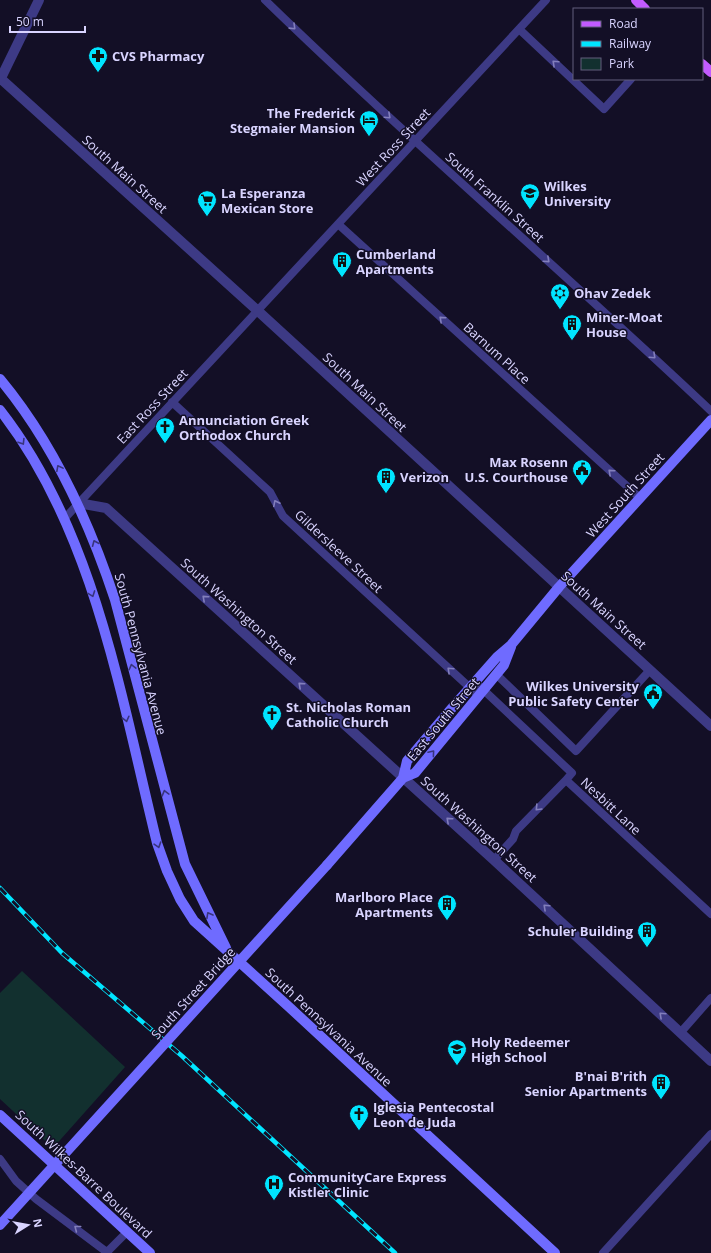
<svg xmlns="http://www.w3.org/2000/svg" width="711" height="1253" font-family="'Open Sans',sans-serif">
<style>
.green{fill:#12302f}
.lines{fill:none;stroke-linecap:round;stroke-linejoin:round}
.minor{stroke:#3d3a85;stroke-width:8}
.tertiary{stroke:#3d3a85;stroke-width:10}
.secondary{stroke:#6f6bff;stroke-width:10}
.primary{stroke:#c25bff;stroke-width:10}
.rail-casing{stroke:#00e5ff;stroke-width:4.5}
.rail{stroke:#130f26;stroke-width:3;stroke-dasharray:9;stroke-linecap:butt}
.secondary-bridge{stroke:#6f6bff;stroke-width:10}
.oneway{stroke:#837fbc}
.oneway2{stroke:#38347d}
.labels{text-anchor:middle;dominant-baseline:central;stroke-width:3;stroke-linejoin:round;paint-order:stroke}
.poi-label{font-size:13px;font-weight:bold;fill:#d9d4ff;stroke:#130f26;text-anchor:start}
.street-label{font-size:13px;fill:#d9d4ff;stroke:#130f26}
</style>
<rect width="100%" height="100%" fill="#130f26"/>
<path class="green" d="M22 971 125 1067 53 1148 0 1099V993Z"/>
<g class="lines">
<path class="minor" d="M265 0C410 141 564 272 711 411
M519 29 604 109 631 79
M338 224 640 498
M172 402 270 492 283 516 479 696
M65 518 546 0
M497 675 576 751 650 670
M475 682 572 773 566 780 711 914
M494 860 513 839 516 831 566 780
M681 1032 711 998
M0 1159 16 1181 36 1199 108 1253
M107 1252 127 1232
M603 1253 711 1134"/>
<path class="tertiary" d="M0 78 258 311 711 726
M0 80 39 0
M78 503 106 508 494 860 711 1061"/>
<path class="secondary" d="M0 379C54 444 89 521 115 600L185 864 226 948
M0 410C94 530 121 697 157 843L167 871 180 899 194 921 288 1006 555 1253
M403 778 415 773 504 665 511 647
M327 865 403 778 407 761 452 708 497 657 511 645 559 587 711 420
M0 1115 150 1253"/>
<path class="primary" d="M636 0 645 9
M702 64 711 72"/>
<defs>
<path id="rail" d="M0 888 62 953 182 1056 395 1253"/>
</defs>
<use href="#rail" class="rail-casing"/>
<use href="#rail" class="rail"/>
<path class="secondary-bridge" d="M0 1225 327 865"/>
</g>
<defs><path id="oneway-chevron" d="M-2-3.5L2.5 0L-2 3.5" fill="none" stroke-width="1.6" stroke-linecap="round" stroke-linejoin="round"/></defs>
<g class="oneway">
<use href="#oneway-chevron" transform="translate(293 27) rotate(44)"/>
<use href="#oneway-chevron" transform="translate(555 63) rotate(-137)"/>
<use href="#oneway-chevron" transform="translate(388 116) rotate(43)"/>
<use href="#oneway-chevron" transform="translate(547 260) rotate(42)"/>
<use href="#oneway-chevron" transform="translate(442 319) rotate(-138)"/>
<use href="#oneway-chevron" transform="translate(653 356) rotate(43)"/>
<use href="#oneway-chevron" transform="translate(611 472) rotate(-138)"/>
<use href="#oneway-chevron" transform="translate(276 503) rotate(-117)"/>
<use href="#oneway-chevron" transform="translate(205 598) rotate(-138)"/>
<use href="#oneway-chevron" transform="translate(450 670) rotate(-137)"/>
<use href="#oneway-chevron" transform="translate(301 685) rotate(-138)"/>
<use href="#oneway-chevron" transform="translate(538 808) rotate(134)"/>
<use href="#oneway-chevron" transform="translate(449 820) rotate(-138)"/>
<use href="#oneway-chevron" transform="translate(546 907) rotate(-137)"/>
<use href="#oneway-chevron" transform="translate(662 1015) rotate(-137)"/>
<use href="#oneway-chevron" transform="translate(77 1228) rotate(-142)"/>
</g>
<g class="oneway2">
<use href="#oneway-chevron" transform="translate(22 442) rotate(58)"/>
<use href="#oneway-chevron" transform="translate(59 468) rotate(-118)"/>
<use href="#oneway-chevron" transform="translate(95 543) rotate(-113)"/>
<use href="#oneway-chevron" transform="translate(92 594) rotate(70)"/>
<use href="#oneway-chevron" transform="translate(132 667) rotate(-104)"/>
<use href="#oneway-chevron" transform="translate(126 719) rotate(76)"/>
<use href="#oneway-chevron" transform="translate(432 753) rotate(-50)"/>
<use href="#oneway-chevron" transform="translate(165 793) rotate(-105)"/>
<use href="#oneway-chevron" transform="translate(158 845) rotate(72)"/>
<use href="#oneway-chevron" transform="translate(209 915) rotate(-119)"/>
</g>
<defs>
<symbol id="pharmacy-pin" viewBox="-11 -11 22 30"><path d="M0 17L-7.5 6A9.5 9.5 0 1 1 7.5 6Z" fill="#00e5ff" stroke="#130f26"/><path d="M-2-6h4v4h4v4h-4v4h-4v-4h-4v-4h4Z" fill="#111"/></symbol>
<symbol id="hotel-pin" viewBox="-11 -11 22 30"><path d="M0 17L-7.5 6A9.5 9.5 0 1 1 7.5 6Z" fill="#00e5ff" stroke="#130f26"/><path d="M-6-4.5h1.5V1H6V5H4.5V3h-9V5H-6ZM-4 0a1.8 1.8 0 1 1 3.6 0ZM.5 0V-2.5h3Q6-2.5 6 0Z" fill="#111"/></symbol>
<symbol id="university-pin" viewBox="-11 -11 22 30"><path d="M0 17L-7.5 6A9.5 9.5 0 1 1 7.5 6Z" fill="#00e5ff" stroke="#130f26"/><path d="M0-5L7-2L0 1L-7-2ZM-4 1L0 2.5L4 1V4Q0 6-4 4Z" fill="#111"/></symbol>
<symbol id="supermarket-pin" viewBox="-11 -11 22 30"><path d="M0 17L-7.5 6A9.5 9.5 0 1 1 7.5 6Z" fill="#00e5ff" stroke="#130f26"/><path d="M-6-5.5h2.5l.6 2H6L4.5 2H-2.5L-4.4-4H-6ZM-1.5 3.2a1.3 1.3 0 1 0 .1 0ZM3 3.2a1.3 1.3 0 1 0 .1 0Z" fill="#111"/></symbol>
<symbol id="building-pin" viewBox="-11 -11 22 30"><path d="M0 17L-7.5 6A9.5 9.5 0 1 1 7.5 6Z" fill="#00e5ff" stroke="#130f26"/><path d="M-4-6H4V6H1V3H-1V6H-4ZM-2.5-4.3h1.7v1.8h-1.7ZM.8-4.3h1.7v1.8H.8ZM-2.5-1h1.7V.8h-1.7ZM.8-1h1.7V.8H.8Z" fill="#111"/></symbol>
<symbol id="synagogue-pin" viewBox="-11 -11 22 30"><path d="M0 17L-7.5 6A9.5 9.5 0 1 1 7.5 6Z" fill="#00e5ff" stroke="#130f26"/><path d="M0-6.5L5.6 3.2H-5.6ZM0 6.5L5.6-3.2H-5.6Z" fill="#111"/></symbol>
<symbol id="church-pin" viewBox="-11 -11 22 30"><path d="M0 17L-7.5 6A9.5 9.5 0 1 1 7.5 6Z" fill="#00e5ff" stroke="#130f26"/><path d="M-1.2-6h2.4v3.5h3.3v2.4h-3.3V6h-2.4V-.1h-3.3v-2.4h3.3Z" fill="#111"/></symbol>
<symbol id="civic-pin" viewBox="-11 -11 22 30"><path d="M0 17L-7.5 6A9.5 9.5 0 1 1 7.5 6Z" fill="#00e5ff" stroke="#130f26"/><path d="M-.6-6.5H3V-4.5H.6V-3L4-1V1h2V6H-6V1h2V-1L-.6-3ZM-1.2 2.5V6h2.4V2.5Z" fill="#111"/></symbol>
<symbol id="school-pin" viewBox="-11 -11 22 30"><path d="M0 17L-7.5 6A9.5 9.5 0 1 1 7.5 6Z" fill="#00e5ff" stroke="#130f26"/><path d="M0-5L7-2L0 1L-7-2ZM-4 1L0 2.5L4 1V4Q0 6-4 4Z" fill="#111"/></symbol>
<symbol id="hospital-pin" viewBox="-11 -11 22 30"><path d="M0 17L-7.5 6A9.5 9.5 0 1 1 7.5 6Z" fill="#00e5ff" stroke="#130f26"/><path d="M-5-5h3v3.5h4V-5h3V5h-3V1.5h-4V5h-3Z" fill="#111"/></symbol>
</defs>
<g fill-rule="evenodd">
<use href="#pharmacy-pin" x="87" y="45" width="22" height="30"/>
<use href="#hotel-pin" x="358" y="109" width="22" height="30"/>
<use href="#university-pin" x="519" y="182" width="22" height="30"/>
<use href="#supermarket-pin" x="196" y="189" width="22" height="30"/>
<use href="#building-pin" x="331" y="250" width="22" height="30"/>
<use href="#synagogue-pin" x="549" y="282" width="22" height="30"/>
<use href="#building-pin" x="561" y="313" width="22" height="30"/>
<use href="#church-pin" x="154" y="416" width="22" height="30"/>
<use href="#civic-pin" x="571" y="458" width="22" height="30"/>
<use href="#building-pin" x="375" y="466" width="22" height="30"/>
<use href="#civic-pin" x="642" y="682" width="22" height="30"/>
<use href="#church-pin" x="261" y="703" width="22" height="30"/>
<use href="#building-pin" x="436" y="893" width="22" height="30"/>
<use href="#building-pin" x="636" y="920" width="22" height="30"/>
<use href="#school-pin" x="446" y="1038" width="22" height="30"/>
<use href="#building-pin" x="650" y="1072" width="22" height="30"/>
<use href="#church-pin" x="348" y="1103" width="22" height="30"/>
<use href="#hospital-pin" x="263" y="1173" width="22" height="30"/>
</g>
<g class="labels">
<g class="poi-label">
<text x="112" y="56">CVS Pharmacy</text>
<text x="355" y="113" text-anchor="end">The Frederick<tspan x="355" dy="15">Stegmaier Mansion</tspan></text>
<text x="544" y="186">Wilkes<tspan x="544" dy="15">University</tspan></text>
<text x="221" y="193">La Esperanza<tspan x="221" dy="15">Mexican Store</tspan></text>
<text x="356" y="254">Cumberland<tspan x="356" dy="15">Apartments</tspan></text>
<text x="574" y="293">Ohav Zedek</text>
<text x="586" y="317">Miner-Moat<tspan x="586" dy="15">House</tspan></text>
<text x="179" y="420">Annunciation Greek<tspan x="179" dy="15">Orthodox Church</tspan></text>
<text x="568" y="462" text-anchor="end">Max Rosenn<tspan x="568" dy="15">U.S. Courthouse</tspan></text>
<text x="400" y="477">Verizon</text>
<text x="639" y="686" text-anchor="end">Wilkes University<tspan x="639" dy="15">Public Safety Center</tspan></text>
<text x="286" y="707">St. Nicholas Roman<tspan x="286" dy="15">Catholic Church</tspan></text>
<text x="433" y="897" text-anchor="end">Marlboro Place<tspan x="433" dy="15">Apartments</tspan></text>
<text x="633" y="931" text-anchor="end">Schuler Building</text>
<text x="471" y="1042">Holy Redeemer<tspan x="471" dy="15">High School</tspan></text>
<text x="647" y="1076" text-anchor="end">B'nai B'rith<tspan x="647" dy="15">Senior Apartments</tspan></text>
<text x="373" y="1107">Iglesia Pentecostal<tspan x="373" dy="15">Leon de Juda</tspan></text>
<text x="288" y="1177">CommunityCare Express<tspan x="288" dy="15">Kistler Clinic</tspan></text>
</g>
<g class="street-label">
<text transform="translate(393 147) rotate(-47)">West Ross Street</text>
<text transform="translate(125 174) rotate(42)">South Main Street</text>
<text transform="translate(495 197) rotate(42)">South Franklin Street</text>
<text transform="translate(497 353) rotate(42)">Barnum Place</text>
<text transform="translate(365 392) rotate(43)">South Main Street</text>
<text transform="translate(152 406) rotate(-47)">East Ross Street</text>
<text transform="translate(625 495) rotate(-48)">West South Street</text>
<text transform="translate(339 551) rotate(43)">Gildersleeve Street</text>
<text transform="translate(604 610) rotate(42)">South Main Street</text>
<text transform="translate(239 611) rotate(42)">South Washington Street</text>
<text transform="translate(141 654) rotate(75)">South Pennsylvania Avenue</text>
<text transform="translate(443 719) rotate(-50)">East South Street</text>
<text transform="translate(611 806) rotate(43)">Nesbitt Lane</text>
<text transform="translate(479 829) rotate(42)">South Washington Street</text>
<text transform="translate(193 993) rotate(-48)">South Street Bridge</text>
<text transform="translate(329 1027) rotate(43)">South Pennsylvania Avenue</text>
<text transform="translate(84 1174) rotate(43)">South Wilkes-Barre Boulevard</text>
</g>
</g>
<rect x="573" y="8" width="130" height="72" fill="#130f26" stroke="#625e7d"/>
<rect x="581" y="21" width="20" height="6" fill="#c25bff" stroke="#625e7d"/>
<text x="609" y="28" font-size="12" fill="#d9d4ff">Road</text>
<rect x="581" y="41" width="20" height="6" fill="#00e5ff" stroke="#625e7d"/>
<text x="609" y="48" font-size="12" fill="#d9d4ff">Railway</text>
<rect x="581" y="58" width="20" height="12" fill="#12302f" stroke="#625e7d"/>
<text x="609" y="68" font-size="12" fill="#d9d4ff">Park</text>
<g transform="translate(28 1225) rotate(79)" stroke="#130f26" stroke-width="3" paint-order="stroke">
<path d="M0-3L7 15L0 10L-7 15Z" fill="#d9d4ff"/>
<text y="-6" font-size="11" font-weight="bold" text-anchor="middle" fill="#d9d4ff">N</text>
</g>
<path d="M10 26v6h75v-6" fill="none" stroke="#d9d4ff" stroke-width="2"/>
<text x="16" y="26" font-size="12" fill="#d9d4ff" stroke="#130f26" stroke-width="3" paint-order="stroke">50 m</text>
</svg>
